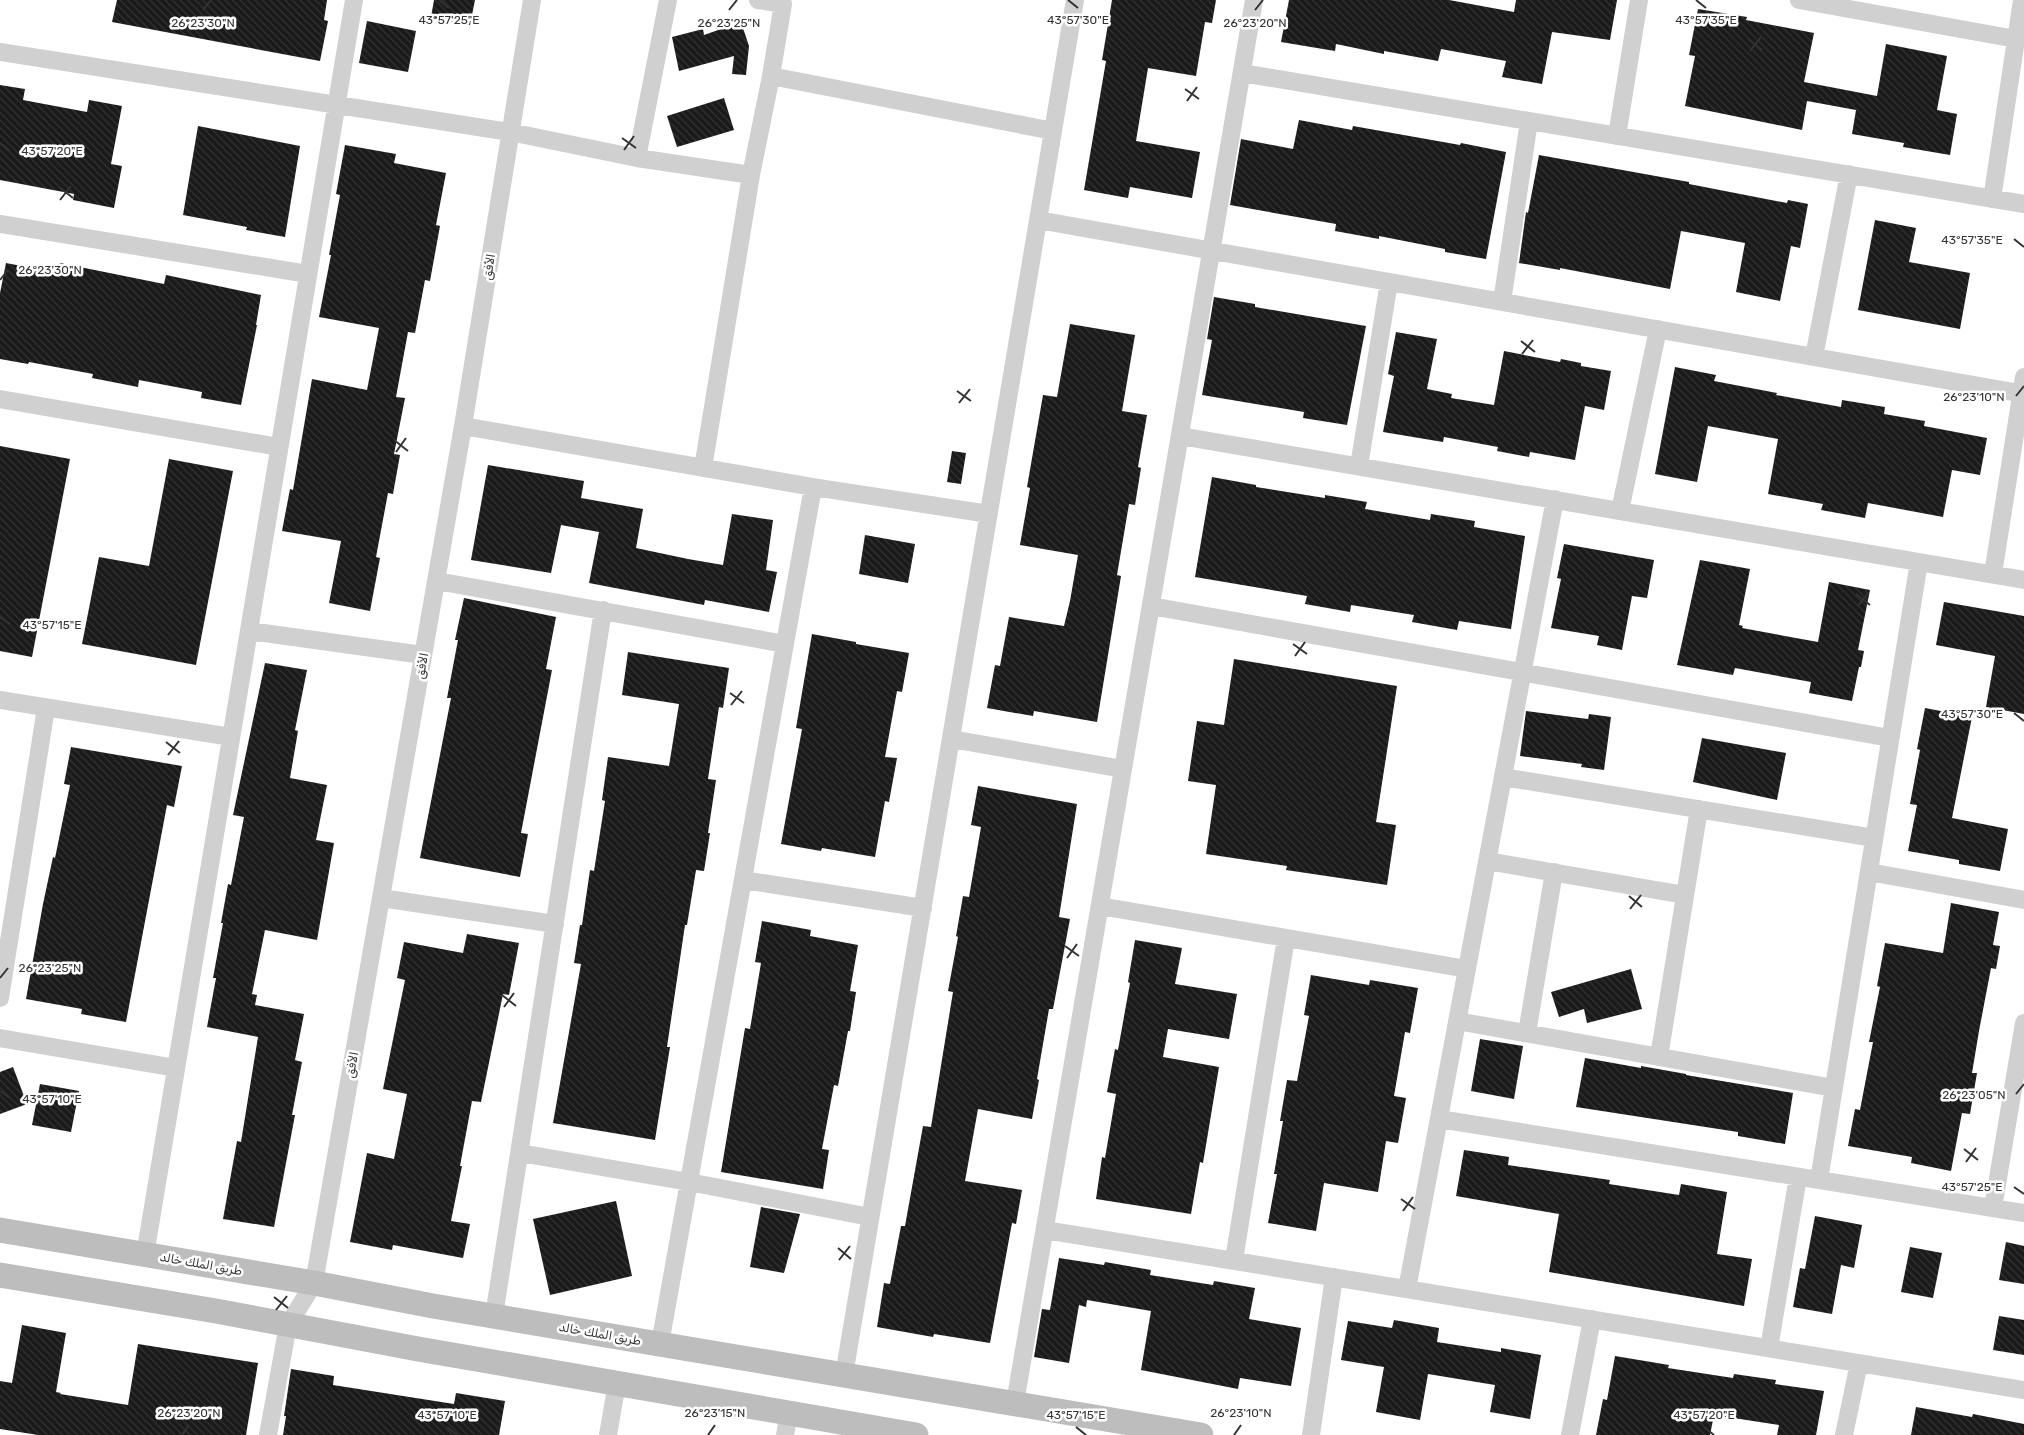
<svg xmlns="http://www.w3.org/2000/svg" width="2024" height="1435" font-family="Rubik,Cairo,sans-serif">
<style>
.building{fill:url(#building-back-hatch)}
.lines{fill:none;stroke-linecap:round;stroke-linejoin:round}
.street{stroke:#d0d0d0;stroke-width:18}
.secondary{stroke:#bdbdbd;stroke-width:25}
.ticks{fill:none;stroke:#333;stroke-width:2}
.labels{text-anchor:middle;dominant-baseline:central;stroke-width:5;stroke-linejoin:round;paint-order:stroke}
.street-label{font-size:12px;fill:#333;stroke:#fff}
.ticks-label{font-size:12px;text-anchor:middle;fill:#333;stroke:#fff;stroke-width:5;stroke-linejoin:round;paint-order:stroke}
</style>
<defs>
<pattern id="building-back-hatch" width="6" height="6" patternUnits="userSpaceOnUse" patternTransform="scale(1.25)"><rect width="6" height="6" fill="#1a1a1a"/><path d="M-1 5l2 2M0 0l6 6M5-1l2 2" fill="none" stroke="#333"/></pattern>
</defs>
<rect width="100%" height="100%" fill="#fff"/>
<path class="building" d="M117 0H327L324 20 328 21 320 61 112 22Z
M434 0H475L470 25 431 17Z
M1112 0H1216L1212 23 1205 22 1196 76 1148 68 1136 141 1200 152 1192 198 1130 187 1128 198 1084 190 1106 61 1102 60Z
M1289 0H1449L1514 12 1516 0H1617L1610 40 1552 32 1542 84 1502 77 1506 61 1441 49 1438 61 1384 51V54L1336 44 1335 51 1281 42Z
M1698 9 1747 17 1746 20 1814 33 1804 82 1877 96 1886 44 1947 56 1937 110 1957 114 1950 155 1903 147 1904 143 1852 134 1856 110 1807 101 1802 130 1685 106 1695 56 1689 55Z
M367 21 416 31 408 72 359 63Z
M741 22 749 46 746 75 732 74 734 56 679 71 672 37 703 29 704 35Z
M0 85 25 89 23 100 87 112 89 100 122 106 111 164 122 166 114 208 73 200 74 194 0 180Z
M724 98 734 130 677 147 667 116Z
M1299 120 1352 130 1353 126 1460 145 1461 143 1506 152 1486 259 1445 252V249L1379 236V239L1335 231 1336 224 1230 205 1241 139 1293 149Z
M198 126 300 146 285 237 246 230 247 227 183 215Z
M345 145 396 154 394 163 446 173 436 225 440 226 430 281 425 280 415 333 408 332 396 397 405 398 394 454 400 455 393 494 388 493 376 557 380 558 370 611 329 603 341 541 282 531 290 489 293 490 312 379 367 390 379 328 319 317 331 255H329L340 195 336 194Z
M1539 155 1689 182V184L1787 203 1788 200 1808 204 1800 248 1791 246 1780 301 1736 292 1745 243 1681 231 1670 289 1560 268V270L1519 263 1526 212 1528 213Z
M1875 220 1916 228 1909 262 1970 273 1960 329 1858 310Z
M6 263 58 273 60 263 164 284 166 275 261 295 256 325H257L241 405 201 398 202 392 139 380 138 387 92 378 93 374 29 362 28 364 0 359V293Z
M1214 297 1255 304V307L1366 326 1347 425 1303 418 1304 412 1202 395 1212 340 1207 339Z
M1070 324 1135 335 1122 411 1147 415 1138 467 1141 468 1135 505 1129 504 1117 575 1121 576 1097 722 1034 711 1033 716 987 708 995 665 1000 666 1009 617 1064 626 1070 601 1078 555 1020 545 1030 488 1027 487 1043 395 1057 397Z
M1396 332 1437 339 1427 389 1452 394 1451 398 1494 405 1504 351 1560 362 1561 359 1581 363V366L1611 371 1604 410 1585 406 1575 460 1530 452 1529 457 1497 451 1498 447 1444 437 1443 442 1383 432 1394 376 1388 374Z
M1675 367 1716 375 1714 381 1777 393 1776 395 1841 407 1842 400 1885 407 1884 414 1925 421 1924 426 1987 438 1980 475 1952 470 1943 517 1868 503 1865 518 1821 510 1823 504 1768 494 1778 439 1708 426 1697 482 1655 474Z
M0 446 70 459 32 657 0 651Z
M952 451 966 453 961 484 947 482Z
M169 459 233 471 196 665 82 644 99 557 149 566Z
M488 465 584 481 581 498 643 509 636 548 688 559 723 565 732 514 773 520 766 570 777 572 769 612 705 600 704 605 589 583 599 532 561 525 551 573 471 560Z
M1212 477 1256 485V487L1325 498V495L1367 502 1365 509 1430 520 1431 514 1475 521 1474 527 1525 536 1511 629 1459 621 1457 630 1412 622 1414 615 1351 605 1350 612 1305 604 1307 596 1195 577Z
M865 535 915 544 908 583 859 574Z
M1564 544 1654 560 1647 598 1632 596 1622 650 1597 645 1599 636 1551 628 1561 579 1557 578Z
M1700 560 1750 569 1739 625 1743 626 1742 628 1818 642 1829 582 1870 590 1858 650 1864 651 1861 667H1859L1852 701 1809 693 1811 682 1735 668 1733 675 1677 665Z
M464 598 556 617 546 669 552 670 521 833 528 834 520 877 420 858 451 698H447L458 640H455Z
M1944 602 2024 616V714L1986 707 1995 656 1936 645Z
M812 634 856 642V644L909 653 902 692 897 691 885 757 897 758 889 802 885 801 875 857 822 848 821 851 781 844 802 729 796 728Z
M628 652 729 668 723 708 719 707 708 779 716 780 708 833H710L704 871 696 870 687 925H685L667 1047H670L655 1140 553 1123 581 964 574 963 580 925H582L590 870 594 871 605 801 602 800 608 757 669 766 679 704 622 695Z
M1234 659 1397 686 1376 822 1396 825 1387 885 1286 870 1287 866 1206 854 1216 785 1188 781 1197 721 1224 725Z
M265 663 307 670 295 730 298 731 290 778 327 785 316 840 334 843 317 940 265 930 252 994 257 995 255 1005 304 1014 295 1060 302 1062 292 1115H295L274 1227 223 1219 237 1141 241 1142 258 1037 207 1027 216 978H213L223 923H221L228 884 231 885 244 817 233 815Z
M1925 708 1972 717 1952 818 2008 829 2000 871 1959 864V860L1908 851 1917 805 1910 804 1920 750 1917 749Z
M1526 711 1588 719 1589 714 1611 717 1604 770 1581 767 1582 764 1520 756Z
M1702 738 1786 753 1777 800 1693 782Z
M71 747 182 766 174 807 167 805 126 1022 81 1014 82 1009 26 999 43 904 53 857 55 858 70 785 64 784Z
M978 786 1077 804 1059 917 1070 919 1053 1009H1049L1037 1079 1039 1080 1032 1119 978 1109 965 1181 1022 1190 1016 1224 1012 1223 990 1343 934 1334 933 1337 877 1327 884 1283 890 1284 901 1226H905L923 1126 931 1127 953 992 948 991 958 937 956 936 963 896 969 897 981 827 971 825Z
M1951 903 1999 912 1993 945 2000 946 1996 969 1991 968 1979 1031 1972 1073H1977L1970 1114 1962 1113 1951 1171 1911 1163 1912 1157 1848 1146 1855 1109 1860 1110 1873 1042H1869L1880 987 1877 986 1885 943 1943 953Z
M762 921 811 930 810 936 858 945 850 991 856 992 850 1031H848L838 1086 834 1085 822 1149 829 1150 823 1189 721 1172 745 1028 750 1029 761 963 755 962Z
M467 934 519 943 509 995 503 994 481 1102 472 1101 460 1166H462L451 1221 470 1224 463 1258 393 1245 392 1250 350 1242 367 1153 394 1159 407 1094 383 1089 405 980 397 978 404 942 463 953Z
M1135 940 1182 948 1175 984 1237 994 1229 1039 1168 1029 1163 1057 1219 1067 1203 1163 1200 1162 1191 1214 1096 1199 1102 1157 1105 1158 1116 1094 1107 1092 1115 1049 1118 1050 1130 983 1128 982Z
M1631 969 1642 1009 1587 1023 1584 1009 1559 1017 1551 992Z
M1311 975 1369 985 1370 980 1418 988 1410 1033 1405 1032 1394 1096 1406 1098 1398 1143 1386 1141 1378 1192 1324 1183 1316 1231 1268 1223 1277 1174H1274L1283 1121H1280L1287 1080 1297 1081 1309 1016 1304 1015Z
M1480 1039 1523 1046 1514 1099 1471 1091Z
M1585 1058 1641 1068V1066L1686 1074V1075L1793 1093 1785 1144 1738 1136V1132L1576 1107Z
M13 1067 27 1104 0 1114V1072Z
M40 1084 79 1091 71 1132 32 1125Z
M1464 1150 1509 1157 1508 1165 1610 1180 1609 1184 1679 1195 1681 1184 1727 1192 1717 1254 1752 1259 1744 1306 1549 1272 1559 1214 1456 1196Z
M616 1201 632 1276 550 1295 533 1219Z
M761 1207 800 1214 784 1273 750 1267Z
M1815 1216 1862 1225 1854 1268 1841 1265 1832 1314 1793 1307 1800 1268 1805 1269Z
M2006 1242 2024 1246V1284L1999 1280Z
M1910 1247 1942 1253 1933 1298 1901 1292Z
M1059 1258 1104 1265 1105 1262 1151 1270 1150 1275 1213 1285 1214 1281 1255 1288 1249 1319 1301 1328 1291 1386 1240 1378 1238 1389 1141 1370 1151 1311 1087 1300 1086 1307 1079 1305 1069 1363 1034 1357 1042 1309 1050 1310Z
M1999 1316 2024 1320V1355L1993 1350Z
M1394 1320 1439 1328 1437 1342 1501 1352V1348L1541 1355 1530 1419 1490 1412 1495 1385 1428 1374 1420 1420 1376 1412 1384 1367 1341 1360 1348 1321 1392 1328Z
M22 1325 66 1333 56 1392 61 1393 60 1394 128 1405 138 1344 258 1363 246 1435H38L0 1429V1381L12 1383Z
M1615 1356 1669 1365 1668 1368 1733 1378 1734 1374 1776 1380 1775 1384 1824 1391 1816 1435H1777L1779 1425 1714 1415 1710 1435H1596L1603 1399 1607 1400Z
M291 1369 334 1376 333 1385 454 1404 456 1393 505 1401 499 1435H283L286 1416H284Z
M1916 1407 1972 1417 1973 1414 2024 1424V1435H1911Z"/>
<g class="lines">
<path class="street" d="M758 0 783 4 771 76
M1799 0 2016 39
M0 52 510 132 637 158 751 175
M1242 73 2024 204
M1617 136 1639 0
M637 158 668 0
M1992 199 2022 0
M1038 220 2024 394
M0 224 308 274
M1502 302 1529 121
M1814 357 1849 174
M0 399 279 447
M463 426 813 487 989 514
M1180 436 2024 580
M1359 466 1389 282
M703 468 751 175 771 76 1053 131
M1620 511 1658 329
M1993 574 2024 377
M437 581 785 644
M1151 606 1890 738
M249 631 423 655
M0 700 231 737
M951 739 1123 769
M1503 777 1874 838
M1487 861 1685 895
M1869 872 2024 900
M743 880 923 908
M381 898 555 924
M1100 906 1467 969
M0 998 46 708
M1457 1021 1834 1088
M1527 1033 1554 872
M0 1038 176 1068
M1659 1057 1699 809
M1439 1119 2024 1213
M520 1153 689 1182 870 1217
M1819 1180 1919 562
M1993 1208 2024 1023
M1045 1230 2024 1390
M145 1255 354 0
M1234 1260 1286 938
M1407 1289 1555 499
M494 1316 603 610
M660 1344 813 487
M1769 1348 1798 1177
M844 1375 1075 0
M1015 1403 1254 0
M268 1435 288 1325 314 1283 463 426 532 0
M608 1435 617 1383
M785 1435 789 1413
M1311 1435 1334 1277
M1570 1435 1592 1319
M1844 1435 1859 1363"/>
<path class="secondary" d="M0 1230 314 1283 433 1306 1201 1435
M0 1275 216 1311 418 1349 916 1435"/>
</g>
<path class="ticks" d="M439 0 449 8M1068 0 1078 8M1696 0 1706 8M203 10 211 0M729 10 737 0M1255 10 1263 0M1748 39 1762 50M1750 51 1761 37M1185 89 1199 99M1187 101 1197 87M622 138 636 148M0 143 10 151M624 150 634 136M59 187 73 198M60 200 71 186M2014 239 2024 247M0 280 8 270M1521 341 1535 352M1522 354 1533 340M957 391 971 401M2016 396 2024 386M959 403 970 389M394 440 408 451M396 452 406 438M1856 594 1870 605M1858 606 1868 593M0 617 10 624M1293 644 1307 654M1295 656 1305 642M730 693 744 703M731 705 742 691M2014 713 2024 721M166 742 180 753M168 755 179 741M1629 896 1642 907M1630 909 1641 895M1065 946 1079 956M1067 958 1077 944M0 978 8 968M502 995 516 1006M504 1007 514 993M0 1091 10 1098M2016 1094 2024 1084M1964 1149 1978 1160M1966 1162 1976 1148M2014 1187 2024 1194M1401 1199 1415 1209M1403 1211 1413 1197M838 1248 851 1259M839 1260 850 1246M274 1297 288 1308M276 1310 287 1296M447 1427 457 1435M1076 1427 1086 1435M1704 1427 1714 1435M182 1435 189 1425M708 1435 715 1425M1234 1435 1241 1425"/>
<g class="labels">
<g class="street-label">
<text transform="translate(489 267) rotate(-81)">الأفق</text>
<text transform="translate(422 666) rotate(-80)">الأفق</text>
<text transform="translate(352 1065) rotate(-80)">الأفق</text>
<text transform="translate(201 1264) rotate(10)">طريق الملك خالد</text>
<text transform="translate(600 1334) rotate(10)">طريق الملك خالد</text>
</g>
</g>
<g class="ticks-label">
<text x="449" y="24">43°57'25"E</text>
<text x="1078" y="24">43°57'30"E</text>
<text x="1706" y="24">43°57'35"E</text>
<text x="203" y="27">26°23'30"N</text>
<text x="729" y="27">26°23'25"N</text>
<text x="1255" y="27">26°23'20"N</text>
<text x="52" y="155">43°57'20"E</text>
<text x="1972" y="244">43°57'35"E</text>
<text x="50" y="274">26°23'30"N</text>
<text x="1974" y="401">26°23'10"N</text>
<text x="52" y="629">43°57'15"E</text>
<text x="1972" y="718">43°57'30"E</text>
<text x="50" y="972">26°23'25"N</text>
<text x="1974" y="1099">26°23'05"N</text>
<text x="52" y="1103">43°57'10"E</text>
<text x="1972" y="1191">43°57'25"E</text>
<text x="189" y="1417">26°23'20"N</text>
<text x="715" y="1417">26°23'15"N</text>
<text x="1241" y="1417">26°23'10"N</text>
<text x="447" y="1419">43°57'10"E</text>
<text x="1076" y="1419">43°57'15"E</text>
<text x="1704" y="1419">43°57'20"E</text>
</g>
</svg>
